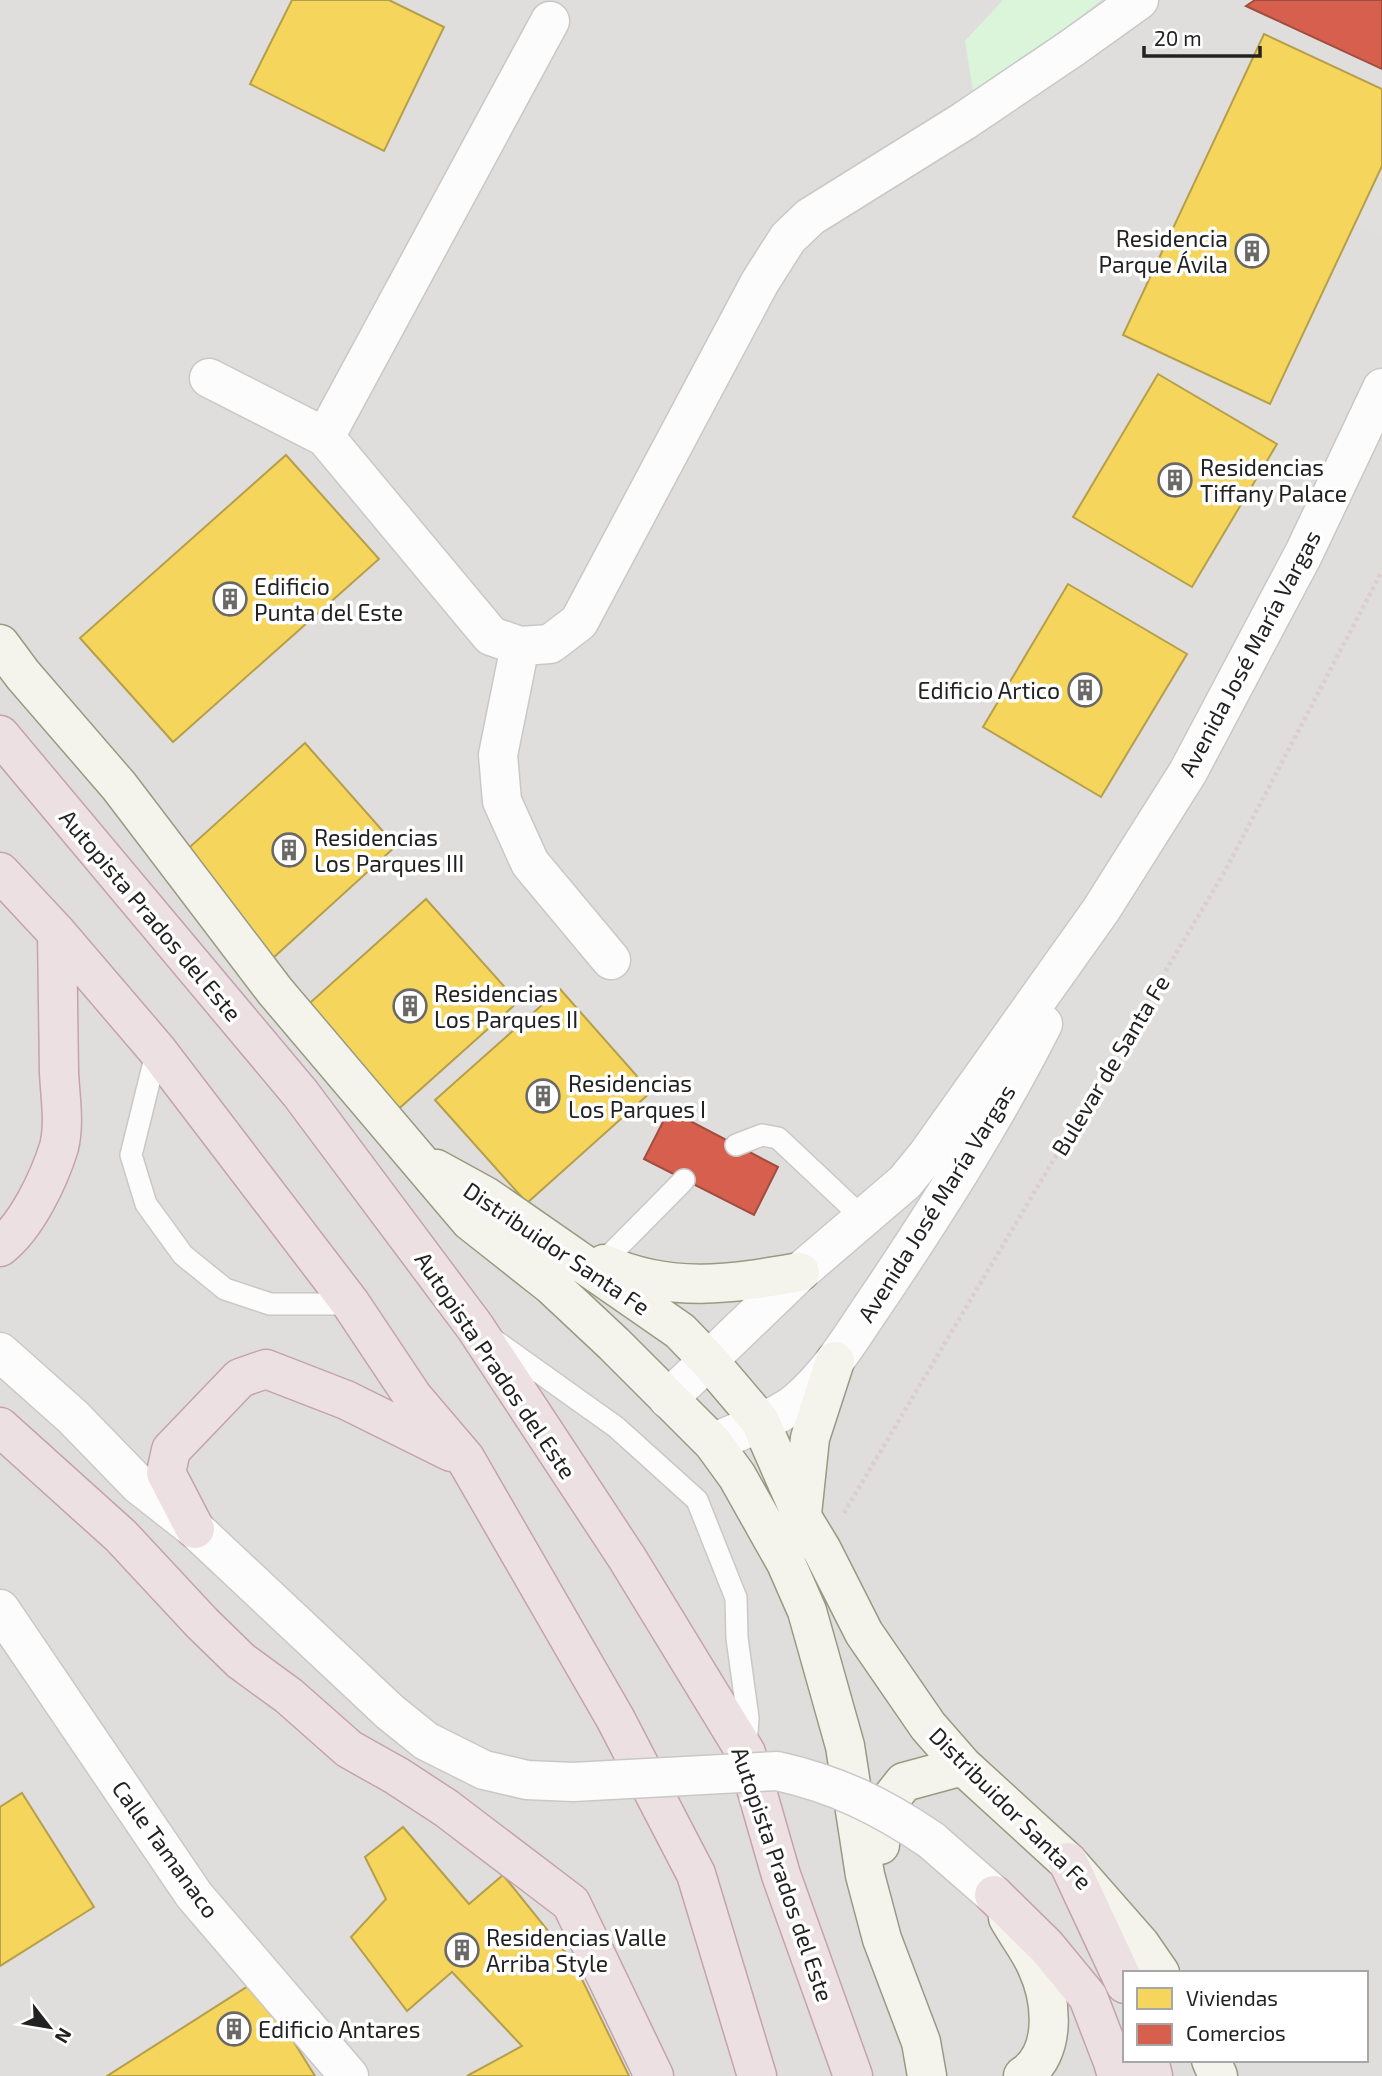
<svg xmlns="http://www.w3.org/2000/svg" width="1382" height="2076" font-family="'Exo 2',sans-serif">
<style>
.residential{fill:#dfdedc;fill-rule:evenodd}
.park{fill:#daf5da}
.parking{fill:#e0dfde}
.homes{fill:#f6d55c;stroke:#b69f4b;stroke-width:2}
.shops{fill:#d6604d;stroke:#a04d40;stroke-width:2}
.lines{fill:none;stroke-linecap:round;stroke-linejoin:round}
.lane-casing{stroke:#c9c8c7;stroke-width:24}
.street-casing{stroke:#c9c8c7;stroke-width:41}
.secondary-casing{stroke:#999a82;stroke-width:41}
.highway-casing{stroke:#c5a2ac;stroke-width:41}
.path{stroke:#dccecd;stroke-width:4.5;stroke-dasharray:3.5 3.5;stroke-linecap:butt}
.lane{stroke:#fdfcfc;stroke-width:21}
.street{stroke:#fdfcfc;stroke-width:38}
.secondary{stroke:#f4f4ed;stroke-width:38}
.highway{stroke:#ece0e2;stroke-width:38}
.street-bridge-casing{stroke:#c9c8c7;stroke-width:41;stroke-linecap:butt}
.street-bridge{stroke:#fdfcfc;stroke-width:38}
.labels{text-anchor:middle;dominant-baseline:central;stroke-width:7;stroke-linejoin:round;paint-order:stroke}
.poi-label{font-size:23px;fill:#222;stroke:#fff;text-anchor:start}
.street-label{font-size:23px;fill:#222;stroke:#fff}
</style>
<rect width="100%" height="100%" fill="#f0eeeb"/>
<path class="residential" d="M0 0H1382V2076H0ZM1125 1973H1366V2060H1125Z"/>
<path class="park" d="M1003 0H1101L975 104 965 41Z"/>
<path class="parking" d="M1382 171V235L1355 227Z"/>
<path class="homes" d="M292 0H389L444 27 384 151 250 84Z
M1264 34 1382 89V166L1270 404 1123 335Z
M1158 374 1277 444 1192 587 1073 517Z
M286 455 379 559 173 742 80 638Z
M1068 584 1187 654 1101 797 983 727Z
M305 743 396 846 273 958 181 855Z
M426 899 518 1002 394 1113 302 1010Z
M560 989 651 1092 527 1203 435 1100Z
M22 1793 94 1907 0 1966V1807Z
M403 1827 469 1904 503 1875 574 1963 629 2076H467L522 2046 452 1972 407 2011 351 1937 386 1899 365 1857Z
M256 1981 315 2076H107Z"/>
<path class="shops" d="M1255 0H1382V69L1246 6Z
M669 1110 778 1167 754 1215 644 1159Z"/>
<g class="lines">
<defs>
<path id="lane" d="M157 1050 131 1155 146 1204 183 1255 225 1289 270 1304H351
M736 1145 762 1135 778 1138 863 1218
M602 1263 684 1180
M494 1340 616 1427 697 1500 736 1598 737 1638 748 1718 746 1747"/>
<path id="street" d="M550 21 325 437 491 636 520 646 550 644 579 622 760 282 788 238 810 217 964 121 1072 48 1139 0
M209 378 325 437
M520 646 498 755 502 801 530 863 611 960
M0 1352 73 1417 139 1485 195 1529 390 1712
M668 1399 800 1272 905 1182 927 1155 1101 910 1188 772 1304 553 1382 388
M713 1443C738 1431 778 1418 798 1401 833 1371 856 1329 882 1292 940 1205 996 1117 1043 1024
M0 1609 194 1895 349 2076
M931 1840 994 1895"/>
<path id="secondary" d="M0 644 23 675 119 786 275 991 470 1221 551 1285 614 1344 713 1443 737 1476 786 1563 807 1611 845 1746 865 1875 882 1939 921 2042 927 2076
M436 1169 487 1197 680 1331 709 1361 760 1421 802 1517 822 1550 864 1633 928 1726 963 1766 1068 1862 1140 1944 1160 1973
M604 1264C672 1294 731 1284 800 1272
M802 1514 810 1438 835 1361
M880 1845V1837L889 1801 904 1782 963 1766
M1008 1918C1017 1934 1029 1949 1036 1965 1052 1999 1058 2053 1023 2076
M1211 2060 1218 2076"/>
<path id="highway" d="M0 735 300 1093 475 1327 627 1558 746 1753 781 1875 853 2076
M0 872 57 933 157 1050 351 1304 413 1397 465 1458 615 1718 696 1874 757 2076
M0 1247C27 1226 49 1179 59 1147 65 1123 60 1096 59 1072 58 1025 58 979 57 933
M0 1427 121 1536 202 1623 241 1661 289 1696 349 1749 397 1776 446 1808 571 1903 654 2076
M195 1529 166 1473 171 1450 240 1378 266 1369 346 1400 451 1452
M1068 1862 1125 1984
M994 1895 1046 1946 1088 1997 1113 2062 1117 2076
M1149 2060 1153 2076"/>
</defs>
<use href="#lane" class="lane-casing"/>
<use href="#street" class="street-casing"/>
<use href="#secondary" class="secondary-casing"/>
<use href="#highway" class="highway-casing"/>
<path class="path" d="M844 1513 1225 871 1382 571"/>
<use href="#lane" class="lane"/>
<use href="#street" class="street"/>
<use href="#secondary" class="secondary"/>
<use href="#highway" class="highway"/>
<defs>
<path id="street-bridge" d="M390 1712 426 1741 484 1770 527 1780 573 1782 777 1771C836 1784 881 1806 931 1840"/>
</defs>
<use href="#street-bridge" class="street-bridge-casing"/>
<use href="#street-bridge" class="street-bridge"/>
</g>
<defs>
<symbol id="building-ring" viewBox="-11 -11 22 22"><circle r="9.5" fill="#fff" stroke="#6a6968" stroke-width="1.5"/><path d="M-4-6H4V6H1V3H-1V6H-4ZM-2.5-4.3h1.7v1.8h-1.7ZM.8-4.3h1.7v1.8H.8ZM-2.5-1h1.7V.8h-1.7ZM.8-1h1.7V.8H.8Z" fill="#6a6968"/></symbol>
</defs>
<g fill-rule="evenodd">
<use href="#building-ring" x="1233" y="232" width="38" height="38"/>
<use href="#building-ring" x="1156" y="461" width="38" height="38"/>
<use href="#building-ring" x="211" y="580" width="38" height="38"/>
<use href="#building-ring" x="1066" y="671" width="38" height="38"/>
<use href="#building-ring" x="270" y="831" width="38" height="38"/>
<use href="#building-ring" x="391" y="987" width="38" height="38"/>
<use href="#building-ring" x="524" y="1077" width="38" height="38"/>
<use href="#building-ring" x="443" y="1931" width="38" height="38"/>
<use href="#building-ring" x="215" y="2010" width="38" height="38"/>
</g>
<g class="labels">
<g class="poi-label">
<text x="1228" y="238" text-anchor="end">Residencia<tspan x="1228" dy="26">Parque Ávila</tspan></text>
<text x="1200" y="467">Residencias<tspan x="1200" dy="26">Tiffany Palace</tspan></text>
<text x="254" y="586">Edificio<tspan x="254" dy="26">Punta del Este</tspan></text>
<text x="1060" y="690" text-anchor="end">Edificio Artico</text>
<text x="314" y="837">Residencias<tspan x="314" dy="26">Los Parques III</tspan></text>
<text x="434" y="993">Residencias<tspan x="434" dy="26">Los Parques II</tspan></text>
<text x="568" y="1083">Residencias<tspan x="568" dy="26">Los Parques I</tspan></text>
<text x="486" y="1937">Residencias Valle<tspan x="486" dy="26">Arriba Style</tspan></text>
<text x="258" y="2029">Edificio Antares</text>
</g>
<g class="street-label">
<text transform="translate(1249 653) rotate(-62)">Avenida José María Vargas</text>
<text transform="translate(151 915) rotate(50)">Autopista Prados del Este</text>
<text transform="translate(1110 1065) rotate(-59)">Bulevar de Santa Fe</text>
<text transform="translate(936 1203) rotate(-58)">Avenida José María Vargas</text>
<text transform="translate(557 1248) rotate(34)">Distribuidor Santa Fe</text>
<text transform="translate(496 1365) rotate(56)">Autopista Prados del Este</text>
<text transform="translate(1011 1808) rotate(45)">Distribuidor Santa Fe</text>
<text transform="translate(166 1849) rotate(54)">Calle Tamanaco</text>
<text transform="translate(783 1874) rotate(71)">Autopista Prados del Este</text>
</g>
</g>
<rect x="1123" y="1971" width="245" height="91" fill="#ffffff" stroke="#a7a7a7" stroke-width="2"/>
<rect x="1137" y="1988" width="35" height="21" fill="#f6d55c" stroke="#a7a7a7" stroke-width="2"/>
<text x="1186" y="2006" font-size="21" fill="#222222">Viviendas</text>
<rect x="1137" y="2024" width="35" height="21" fill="#d6604d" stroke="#a7a7a7" stroke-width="2"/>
<text x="1186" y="2041" font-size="21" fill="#222222">Comercios</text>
<g transform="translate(49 2027) rotate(121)" stroke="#ffffff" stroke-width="5" paint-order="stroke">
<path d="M0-5L12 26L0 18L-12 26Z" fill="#222222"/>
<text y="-10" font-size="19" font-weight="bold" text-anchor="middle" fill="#222222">N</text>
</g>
<path d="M1144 46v10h116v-10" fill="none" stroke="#222222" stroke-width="3.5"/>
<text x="1154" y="46" font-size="21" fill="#222222" stroke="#ffffff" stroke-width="5" paint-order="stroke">20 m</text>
</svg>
